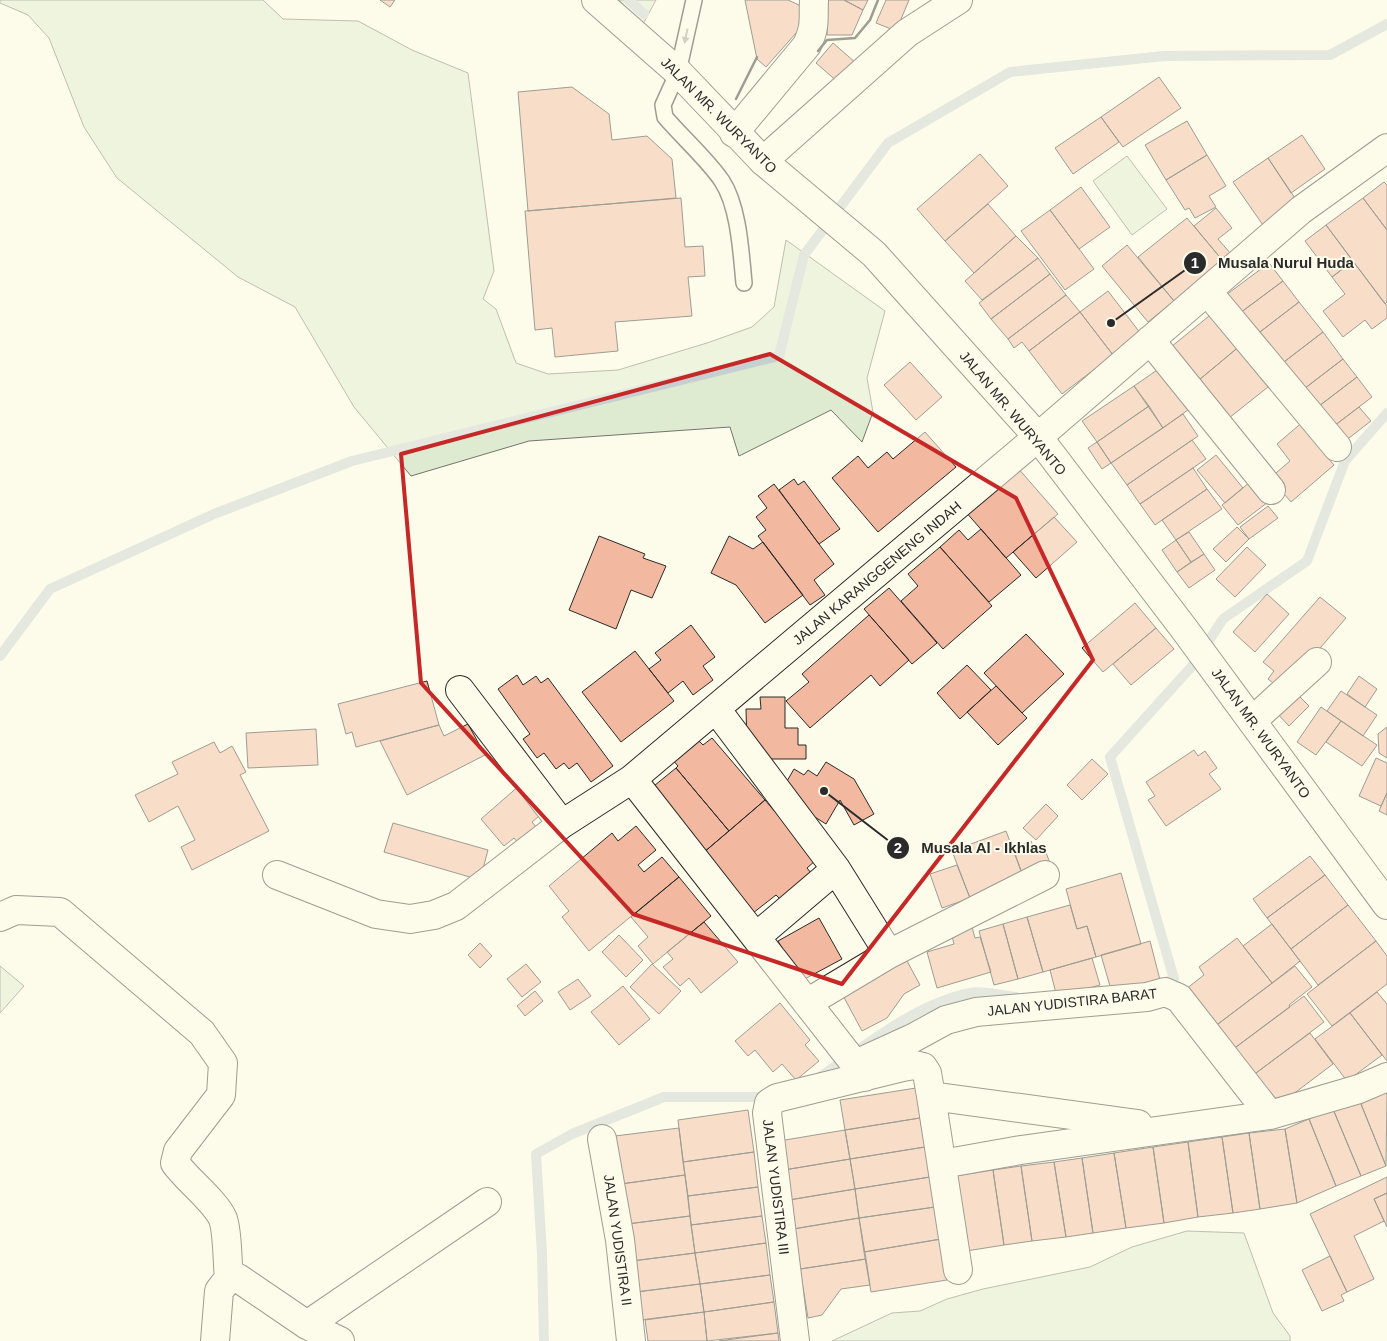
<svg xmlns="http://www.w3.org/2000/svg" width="1387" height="1341" font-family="Helvetica,sans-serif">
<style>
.green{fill:#deebd1;stroke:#74746e}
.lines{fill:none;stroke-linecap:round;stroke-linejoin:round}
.stream{stroke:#c7d0d0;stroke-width:10}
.building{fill:#f2b8a0;stroke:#2b2b2b}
.service-casing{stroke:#2b2b2b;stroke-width:18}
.minor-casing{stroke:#2b2b2b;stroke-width:30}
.primary-casing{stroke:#2b2b2b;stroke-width:30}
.service{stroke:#fdfbea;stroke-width:15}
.minor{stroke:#fdfbea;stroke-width:28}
.primary{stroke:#fdfbea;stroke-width:28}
.wall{stroke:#2b2b2b;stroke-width:2.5}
.oneway{fill:#9e9d94}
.marked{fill:none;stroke:#c62828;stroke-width:4;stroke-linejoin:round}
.labels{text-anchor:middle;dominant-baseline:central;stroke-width:4;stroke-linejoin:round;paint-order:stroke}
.street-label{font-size:14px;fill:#2b2b2b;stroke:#fdfbea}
.leader{fill:none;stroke:#2b2b2b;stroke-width:2}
.callout-dot{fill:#2b2b2b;stroke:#fdfbea;stroke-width:2}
.mark-label{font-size:15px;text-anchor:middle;font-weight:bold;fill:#fff}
.callout-label{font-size:15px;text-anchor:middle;font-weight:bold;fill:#2b2b2b;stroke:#fdfbea;stroke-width:4;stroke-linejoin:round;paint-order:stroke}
</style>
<rect width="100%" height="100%" fill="#fdfbea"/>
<path class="green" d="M0 0H263L283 19 358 21 412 50 468 73 494 271 483 299 496 309 516 363 548 374 618 370 707 343 752 327 774 307 786 240 885 311 867 378 873 412 862 442 831 410 739 456 730 427 529 441 411 476 354 407 295 307 238 277 117 178 84 127 49 38 28 15 0 3Z
M619 0H656L643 24Z
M1127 156 1167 209 1132 235 1093 181Z
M0 966 24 986 0 1013Z
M1187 1231 1244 1233 1273 1313 1290 1336V1341H832L892 1313 920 1311 947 1299 983 1289 1090 1267 1132 1247Z"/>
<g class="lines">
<path class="stream" d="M629 0 644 14
M0 656 50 589 214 514 352 461 779 356 804 255 888 143 1010 72 1164 56 1330 55 1387 24
M1160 984 1174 979 1110 757 1193 665 1223 619 1307 561 1345 461 1387 413
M817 1079C864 1047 913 1005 970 993 983 990 1002 996 1016 997
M544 1341 542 1254 536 1154 572 1134 664 1097H768"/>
</g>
<path class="building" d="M380 0H395L390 7Z
M745 0H788L799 5 804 24 766 67 757 59Z
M828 0H844L863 10 852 35H827Z
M844 0H868L863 10Z
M886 0H909L896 31 876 23Z
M833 43 856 63 839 83 816 63Z
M1159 77 1181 108 1123 147 1101 117Z
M572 87 609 114 612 140 647 136 672 159 676 198 528 211 518 92Z
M1101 117 1119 142 1073 174 1055 148Z
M1187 121 1207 155 1166 180 1145 145Z
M1302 135 1325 169 1291 193 1268 158Z
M980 154 1008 186 945 241 917 209Z
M1207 155 1226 186 1209 196 1216 207 1195 218 1189 208 1185 210 1166 180Z
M1268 158 1299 204 1265 228 1233 182Z
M1384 182 1387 185V230L1363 198Z
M1081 187 1110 227 1079 249 1050 210Z
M681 198 685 247 703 246 705 276 688 277 692 316 615 322 618 351 555 357 552 328 535 330 525 211Z
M1363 198 1387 230V302L1385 304 1326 225Z
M988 204 1016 236 974 273 945 241Z
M1216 208 1232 228 1218 239 1231 254 1223 261 1194 226Z
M1050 210 1094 269 1065 290 1021 231Z
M1187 218 1223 261 1174 301 1138 257Z
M1326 225 1353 261 1332 277 1305 241Z
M1016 236 1038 258 982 300 965 281Z
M1127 245 1174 301 1148 322 1102 266Z
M1038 258 1050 274 991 319 979 303Z
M1353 261 1387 306V318L1372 329 1365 320 1343 337 1323 311 1345 294 1332 277Z
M1269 263 1283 281 1240 313 1226 295Z
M1050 274 1066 295 1008 339 991 319Z
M1283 281 1299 302 1256 335 1240 313Z
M1108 291 1141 334 1113 355 1080 312Z
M1066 295 1080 312 1029 351 1022 342 1014 348 1008 339Z
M1299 302 1323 332 1280 365 1256 335Z
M1080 312 1113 355 1062 394 1029 351Z
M1214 312 1241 345 1193 385 1166 351Z
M1323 332 1343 359 1300 392 1280 365Z
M1241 345 1273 383 1224 422 1193 385Z
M1343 359 1357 377 1314 410 1300 392Z
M910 362 942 397 916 420 884 385Z
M1163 366 1192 407 1163 428 1134 386Z
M1357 377 1372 397 1334 426 1319 406Z
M1134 386 1149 406 1097 442 1082 421Z
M1149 406 1163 428 1111 463 1097 442Z
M1359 407 1371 421 1345 441 1334 426Z
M1183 414 1198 436 1127 485 1111 463Z
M1305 420 1332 451 1326 456 1334 465 1291 502 1270 478 1290 461 1277 444Z
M925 432 956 467 878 532 832 478 858 456 868 468 887 452 893 459Z
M1192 440 1206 459 1140 504 1127 485Z
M1097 442 1111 463 1102 469 1088 448Z
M1216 455 1243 488 1225 503 1197 470Z
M1017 467 1058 514 1006 558 965 511Z
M1193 468 1207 489 1155 525 1140 504Z
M1255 478 1272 499 1238 525 1222 505Z
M794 479 798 485 804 481 840 529 819 544 779 490Z
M774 484 834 564 814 580 825 595 810 605 758 536 766 530 756 517 767 508 758 496Z
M1207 489 1222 509 1176 540 1162 520Z
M1268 506 1278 518 1249 539 1240 527Z
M1054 517 1077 542 1036 578 1013 552Z
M1237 527 1249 539 1226 562 1213 549Z
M981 529 1021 575 989 602 940 547 959 530 968 540Z
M1189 532 1204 554 1191 562 1176 540Z
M599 536 645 554 643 558 666 566 652 598 631 590 616 629 569 610Z
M729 536 753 549 763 542 803 595 765 623 736 585 711 573Z
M1176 540 1191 562 1177 572 1162 550Z
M940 547 992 606 943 649 901 601 918 586 908 574Z
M1247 547 1266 565 1235 597 1216 579Z
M1204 554 1215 570 1189 588 1177 572Z
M889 588 937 643 912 664 864 609Z
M1267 594 1289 614 1255 652 1233 632Z
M1320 597 1346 618 1283 691 1268 679 1274 671 1263 662Z
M1135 603 1156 628 1103 672 1082 648Z
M869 615 909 660 880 686 871 675 810 728 786 701 809 682 802 674Z
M691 625 715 657 703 666 713 680 693 695 683 681 668 693 649 669 661 660 655 653Z
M1156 628 1174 649 1131 685 1113 664Z
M1026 634 1064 674 1022 713 984 673Z
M635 651 674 701 621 742 582 692Z
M967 665 991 690 960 719 937 693Z
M517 675 523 685 536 676 541 683 548 678 613 766 591 782 577 763 569 769 564 763 556 769 544 753 537 758 523 739 530 734 498 689Z
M1359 676 1377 689 1365 707 1347 694Z
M427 681 439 725 356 747 352 732 346 734 338 704Z
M996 686 1027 718 998 745 967 712Z
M1294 691 1309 706 1289 726 1274 710Z
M1341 691 1377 715 1363 736 1327 711Z
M760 697H785V728H798V745H806V759H761V745L747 746 746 709H761Z
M1321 707 1341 721 1316 755 1297 742Z
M1341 721 1377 745 1362 766 1326 742Z
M468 724 485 755 407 795 380 741 439 725 444 736Z
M1387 727V758L1379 753 1378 734Z
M316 729 318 765 248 768 246 733Z
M695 737 703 745 712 738 765 800 729 831 676 768 678 766 671 758Z
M214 742 220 753 232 746 246 772 240 775 269 831 192 870 181 847 195 840 178 806 149 822 135 795 178 774 172 762Z
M1194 750 1198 756 1205 751 1217 768 1209 774 1221 789 1166 826 1148 800 1155 796 1146 782Z
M1376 758 1387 763V793L1381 806 1359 796Z
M1092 759 1108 774 1082 800 1067 785Z
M826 762 854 779 874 814 854 825 840 800 826 824 789 801 783 788 794 769 804 775 808 770 817 776Z
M676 768 729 831 703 853 649 790Z
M520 785 544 812 532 822 538 829 520 845 514 838 504 846 481 819Z
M1387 793V815L1379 811Z
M765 800 816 860 807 868 815 878 785 904 776 895 753 913 703 853Z
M1046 804 1058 816 1036 840 1023 828Z
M393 823 488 850 480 880 384 852Z
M636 826 656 850 638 865 644 872 662 857 679 877 589 951 562 917 569 911 549 886 612 833 618 841Z
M1006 831 1024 879 970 898 952 851Z
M1031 841 1034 848 1043 845 1052 868 1024 879 1013 848Z
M1310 856 1325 875 1267 918 1253 899Z
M957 865 970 898 942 908 930 874Z
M1121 873 1141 944 1096 957 1087 926 1077 929 1066 889Z
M1325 875 1348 905 1291 949 1267 918Z
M679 877 711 916 653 964 638 946 648 937 631 917Z
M1070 905 1077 929 1087 926 1096 957 1043 972 1027 917Z
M1348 905 1376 941 1318 985 1291 949Z
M1027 917 1043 972 1018 979 1003 924Z
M819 918 842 959 801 981 778 941Z
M704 922 738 962 701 993 689 978 680 986 663 967 673 959 667 952Z
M1003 924 1018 979 994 985 979 931Z
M1272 924 1300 961 1272 983 1243 946Z
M972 927 975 938 980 937 991 972 937 988 927 952 954 944 951 932Z
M619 935 643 960 626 977 602 952Z
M1237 938 1272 983 1214 1027 1186 989 1204 975 1199 967Z
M1150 941 1160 980 1112 993 1101 955Z
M1376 941 1387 956V984L1332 1026 1307 994Z
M480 943 492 956 480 968 468 955Z
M1092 958 1100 985 1057 997 1050 970Z
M907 961 920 985 904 994 887 1018 862 1031 840 990 888 964 890 969Z
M526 964 541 982 522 997 507 979Z
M652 964 681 991 659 1014 630 987Z
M1295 966 1312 987 1289 1005 1290 1007 1232 1050 1214 1027Z
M578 979 591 996 570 1010 558 992Z
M623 986 650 1019 619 1045 591 1012Z
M535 991 543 1001 525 1016 517 1006Z
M1377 992 1387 1004V1061L1350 1013Z
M1304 996 1324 1022 1252 1076 1232 1050Z
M780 1003 810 1040 805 1045 819 1061 796 1080 782 1064 773 1072 755 1050 748 1056 735 1041Z
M1350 1013 1382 1055 1347 1081 1315 1039Z
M1310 1033 1333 1064 1276 1107 1252 1076Z
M916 1088 920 1118 845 1130 840 1100Z
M1384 1088 1387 1095 1386 1166 1359 1099Z
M1359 1099 1386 1166 1361 1176 1333 1109Z
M1333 1109 1361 1176 1336 1186 1309 1119Z
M748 1110 754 1152 683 1162 678 1120Z
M920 1118 925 1147 850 1159 845 1130Z
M1309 1119 1336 1186 1297 1203 1285 1129Z
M679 1128 685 1175 621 1184 615 1136Z
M1285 1129 1297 1203 1260 1209 1249 1133Z
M845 1130 850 1159 784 1170 779 1141Z
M1249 1133 1260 1209 1233 1213 1222 1137Z
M1222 1137 1233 1213 1198 1217 1188 1142Z
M1188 1142 1198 1217 1164 1223 1153 1147Z
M925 1147 930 1177 855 1189 850 1159Z
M1153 1147 1164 1223 1126 1228 1114 1153Z
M754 1152 758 1187 688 1196 683 1162Z
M1114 1153 1126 1228 1093 1233 1082 1158Z
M1082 1158 1093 1233 1066 1237 1054 1162Z
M850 1159 855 1189 789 1200 784 1170Z
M1054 1162 1066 1237 1032 1241 1021 1166Z
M1021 1166 1032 1241 1004 1245 993 1170Z
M993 1170 1004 1245 960 1252 949 1177Z
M685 1175 690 1216 627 1224 621 1184Z
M930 1177 935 1207 859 1218 855 1189Z
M1387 1177V1193L1374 1199 1384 1221 1354 1236 1374 1279 1347 1292 1310 1214Z
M758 1187 762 1216 691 1225 688 1196Z
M855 1189 859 1218 793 1229 789 1200Z
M1387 1193V1227L1374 1199Z
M935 1207 941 1239 864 1252 859 1218Z
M690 1216 695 1253 632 1261 627 1224Z
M762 1216 766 1243 695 1253 691 1225Z
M859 1218 866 1259 800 1269 793 1229Z
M941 1239 947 1280 871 1292 864 1252Z
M766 1243 770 1275 700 1284 695 1253Z
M695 1253 700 1284 636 1292 632 1261Z
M1330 1256 1347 1292 1341 1295 1344 1301 1322 1311 1302 1270Z
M866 1259 870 1285 841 1289 822 1315 808 1318 800 1269Z
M770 1275 774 1302 704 1312 700 1284Z
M700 1284 704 1312 640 1320 636 1292Z
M774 1302 778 1333 707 1341 704 1312Z
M704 1312 707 1341H648L645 1320Z
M778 1333 779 1341H719Z"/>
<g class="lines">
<defs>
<path id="service" d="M694 0 678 72 663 105 665 117C682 137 708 160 722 181 739 207 741 253 744 283"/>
<path id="minor" d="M734 133 807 45C816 26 813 19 814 0
M763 161 907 33 958 0
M1207 291 1337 447
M1150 340 1271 490
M460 690 562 824 632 779 1038 437 1301 210 1387 148
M716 709 836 869 889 954
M1252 721 1317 662
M632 779 865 1077
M277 875 376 914 410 919 434 915 456 906 562 824
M0 917 16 910 60 912 202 1033 223 1063 221 1095 178 1151 175 1163C187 1180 216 1202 223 1219 228 1234 227 1261 229 1278
M756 937 836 869
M807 1003 889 954 1045 875
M856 1064 913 1038 946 1020 976 1012 1147 997 1165 992 1179 998 1270 1115
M931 1096 1138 1124
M602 1139 620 1240 631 1341
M942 1164 1021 1150 1270 1115 1359 1089 1387 1077
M307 1325 487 1202
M215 1341 219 1291 229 1278H238L307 1325 340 1341
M795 1341 767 1113 769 1103 777 1098 903 1067 915 1065 923 1067 927 1073 931 1096 958 1270"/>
<path id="primary" d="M596 0 678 72 763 161 874 254 1038 437 1185 630 1387 905"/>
</defs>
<use href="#service" class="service-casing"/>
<use href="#minor" class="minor-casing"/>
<use href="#primary" class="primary-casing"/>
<use href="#service" class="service"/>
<use href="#minor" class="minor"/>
<use href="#primary" class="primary"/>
<path class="wall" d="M818 51 827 40 855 38 870 20 878 0
M736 99 757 57"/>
</g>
<defs><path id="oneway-solid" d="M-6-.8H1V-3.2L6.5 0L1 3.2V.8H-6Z" transform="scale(1.25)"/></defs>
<use class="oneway" href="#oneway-solid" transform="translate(686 36) rotate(102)"/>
<path d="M0 0H1387V1341H0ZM770 354 1016 498 1093 660 842 984 633 914 421 683 401 454Z" fill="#fdfbea" fill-opacity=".55" fill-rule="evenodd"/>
<path class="marked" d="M770 354 1016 498 1093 660 842 984 633 914 421 683 401 454Z"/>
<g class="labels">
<g class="street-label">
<text transform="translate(719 115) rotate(45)">JALAN MR. WURYANTO</text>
<text transform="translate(1013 413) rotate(50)">JALAN MR. WURYANTO</text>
<text transform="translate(877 573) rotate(-40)">JALAN KARANGGENENG INDAH</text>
<text transform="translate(1261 733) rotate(54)">JALAN MR. WURYANTO</text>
<text transform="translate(1072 1002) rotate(-6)">JALAN YUDISTIRA BARAT</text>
<text transform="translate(776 1187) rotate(83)">JALAN YUDISTIRA III</text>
<text transform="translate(618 1240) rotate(82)">JALAN YUDISTIRA II</text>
</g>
</g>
<path class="leader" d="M1111 323L1195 263M824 791L898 848"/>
<g class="callout-dot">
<circle cx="1111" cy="323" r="5"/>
<circle cx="824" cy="791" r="5"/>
<circle cx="1195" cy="263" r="12"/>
<circle cx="898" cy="848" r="12"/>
</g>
<g class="mark-label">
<text x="1195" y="268">1</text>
<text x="898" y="853">2</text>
</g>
<g class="callout-label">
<text x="1286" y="268">Musala Nurul Huda</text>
<text x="984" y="853">Musala Al - Ikhlas</text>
</g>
</svg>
